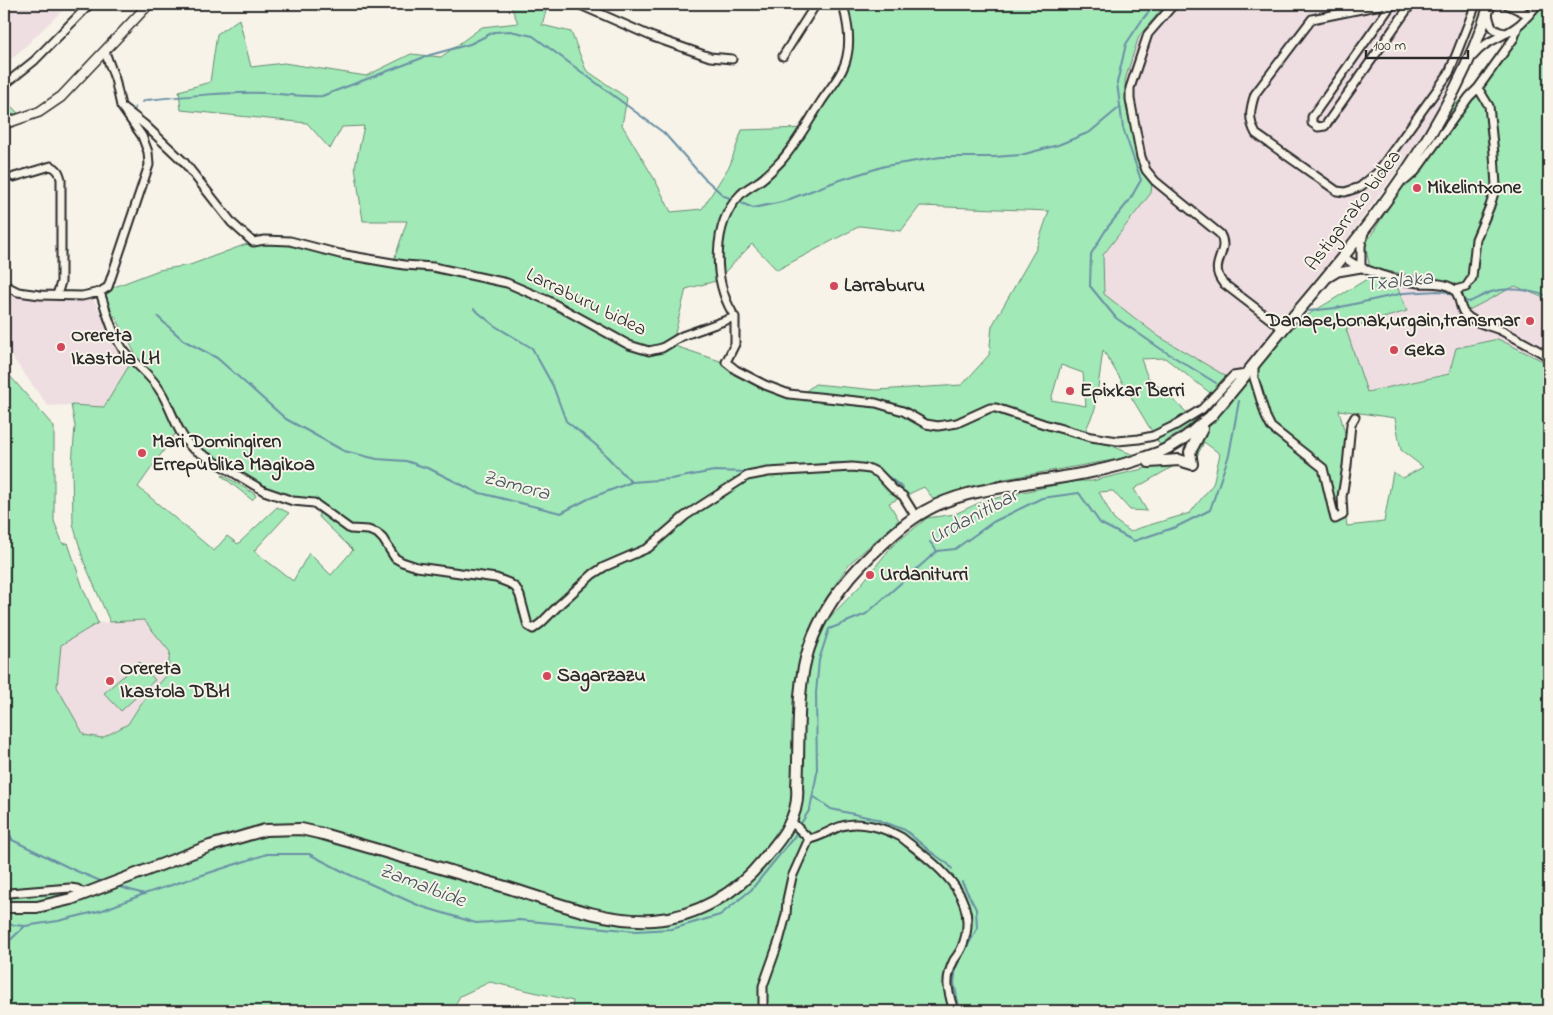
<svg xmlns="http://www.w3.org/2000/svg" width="1553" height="1015" font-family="'Indie Flower',sans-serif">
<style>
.built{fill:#eedee2}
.green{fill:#a1e9b7;stroke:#668a71;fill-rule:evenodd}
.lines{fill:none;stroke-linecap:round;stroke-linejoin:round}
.stream{stroke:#6990a4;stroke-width:2}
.minor-casing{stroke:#2b2b2b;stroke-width:11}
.tertiary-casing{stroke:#2b2b2b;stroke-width:12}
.secondary-casing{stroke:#2b2b2b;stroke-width:14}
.minor{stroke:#f7f3e8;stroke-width:7}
.tertiary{stroke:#f7f3e8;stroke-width:9}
.secondary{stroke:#f7f3e8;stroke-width:10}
.poi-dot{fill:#d1495b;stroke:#f7f3e8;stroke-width:2}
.labels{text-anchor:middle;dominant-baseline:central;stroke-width:4;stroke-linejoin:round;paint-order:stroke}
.poi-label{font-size:20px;font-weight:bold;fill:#2b2b2b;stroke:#f7f3e8;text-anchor:start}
.street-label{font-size:20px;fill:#2b2b2b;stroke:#f7f3e8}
.water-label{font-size:21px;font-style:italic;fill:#45555e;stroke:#f7f3e8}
</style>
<rect width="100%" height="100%" fill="#f7f3e8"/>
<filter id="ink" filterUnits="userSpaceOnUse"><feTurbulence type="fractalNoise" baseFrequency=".02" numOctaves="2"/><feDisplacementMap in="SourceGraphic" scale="10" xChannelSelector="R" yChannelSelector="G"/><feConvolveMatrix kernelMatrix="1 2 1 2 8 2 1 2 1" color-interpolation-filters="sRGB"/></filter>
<g filter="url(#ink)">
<path class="built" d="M4 4H69L14 57 4 61Z
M1166 4H1480L1472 24 1460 70 1426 130 1341 248 1270 333 1234 381 1158 336 1104 294 1103 255 1151 193 1152 183 1141 170 1126 107 1125 80 1139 36Z
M1391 272 1455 283 1463 313 1515 286 1549 300V364L1498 339 1449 373 1367 392 1345 329 1407 311Z
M4 289 24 297H92L107 324 114 345 130 364 104 407 71 405 48 406 4 346Z
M144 620 170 652 167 675 140 705 128 724 102 738 84 735 57 687 61 645 98 623Z"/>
<path class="green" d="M510 4H548L542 25 571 32 586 70 627 98 622 125 655 180 671 212 702 209 730 165 742 130 806 128 810 109 841 74 853 39 846 10 859 4H1166L1139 36 1125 80 1126 107 1141 170 1152 183 1151 193 1103 255 1104 294 1158 336 1234 381 1218 399 1165 358 1141 359 1147 376 1196 421 1160 445 1103 350 1095 409 1084 434 1136 456 993 481 935 501 924 487 889 503 899 520 849 564 819 609 829 618 859 587 892 546 927 518 955 514 983 501 1073 481H1092L1168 463H1179L1134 489 1147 511 1130 510 1113 491 1099 492 1114 520 1131 532 1136 529 1190 513 1213 484 1220 454 1204 442 1195 460 1193 453 1196 443 1225 407 1228 408 1242 383 1296 322 1367 279H1394L1407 311 1346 329 1367 392 1449 374 1456 348 1498 339 1549 364V1011H572L573 1001 490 982 460 996 452 1011H4V369L54 427V521L63 544 68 543 83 588 98 623 61 645 57 687 84 735 102 738 128 724 140 705 167 675 170 652 144 620 110 622 84 562 73 524 72 464 75 426 71 405 104 407 130 364 137 357 115 316 109 319 101 292 159 270 190 265 244 245 275 238 398 266 394 260 407 221H363L355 167 364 126 342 127 330 149 307 123 181 110 179 91 210 82 217 34 239 19 251 67 284 63 366 76 411 54 441 57 482 27 518 23ZM920 206 1049 211 1036 249 992 326 989 355 962 385 876 390 815 384 797 398 726 363 672 345 686 289 716 281 752 244 777 270 860 226 901 231ZM1061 365 1083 373 1086 406 1051 400ZM1339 410 1395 418 1401 450 1423 467 1403 478 1393 472 1384 522 1347 526 1344 506 1349 449ZM180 427 187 439 195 446 266 487 293 498 317 501 319 517 353 550 331 575 309 553 293 581 254 551 289 513 277 507 238 544 227 536 214 551 138 487Z
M1524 4H1549V300L1515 286 1463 313 1455 283 1370 268 1365 245 1450 109 1479 83 1537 10Z
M4 99 18 113 4 117Z
M223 475 255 494 256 496 252 500 222 476Z
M139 662 155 680 121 711 104 693Z"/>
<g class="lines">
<path class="stream" d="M1155 4 1142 20 1126 44 1117 83 1123 128 1141 180 1129 201 1107 228 1091 254 1090 286 1116 318 1161 349 1216 383
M143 102 146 100C186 96 226 92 265 93 284 94 303 97 322 96L430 55 470 44 494 32 510 31 533 36 664 133 703 177 724 196 733 199
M134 112 135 107
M737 201 753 208 782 202 837 181 885 166 941 157H994L1021 155 1058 145 1090 132 1120 107
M1462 300 1469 302C1476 299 1483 295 1491 292 1510 286 1530 291 1549 296
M474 309 495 326 532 348 553 386 566 421 596 445 631 482
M1308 311 1336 308 1404 293 1438 291 1447 292 1455 297
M158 317 183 340 217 358 286 419 344 451 377 459 406 461 430 469 476 492 561 513 590 498 632 482 671 479 714 471 750 472
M804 467 833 463 849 464
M881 471 903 488
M930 542 937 551
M844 623 866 614 937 551 955 549 993 522 1042 498 1079 493 1100 523 1134 541 1176 527 1210 510 1229 455 1239 401
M813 796 831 809 876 819 905 830 931 852 948 864 952 869
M4 823 12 839
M800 825 810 809 817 773 816 693 819 660 829 629 842 624
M4 836 74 870 103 882
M120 887 144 894
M4 924 25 926 58 921 103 910 144 894 267 854H309L348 874 420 906 476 923 519 920 636 931 672 929 720 915 751 890 794 837 798 830
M4 946 25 926
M960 1011 954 983 956 967 977 929 976 909 962 882"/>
<defs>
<path id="minor" d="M578 4 653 37 710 57 732 59
M1174 4 1148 34 1130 88V99L1141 157 1146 170 1155 181 1220 234C1231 253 1207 263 1223 283L1283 329
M1386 4 1312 19 1255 94C1250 109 1248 120 1256 134L1337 191 1345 192 1360 187 1377 173 1449 73 1476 4
M1392 4 1312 117V123L1318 127 1325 126 1411 4
M1506 4 1529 15
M1517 8 1526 4
M1488 13C1490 26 1493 32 1507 33
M783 56 816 4
M1473 56C1487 39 1500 39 1516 27 1525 21 1531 12 1538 4
M4 85 34 61 90 4
M121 106 145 125 184 162 232 223 253 242 265 240 290 241 340 254 404 265 433 267 507 283 549 301 629 345 649 351 662 348 682 336 735 317V344L726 362 736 370 765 385 789 394 876 403 903 411 926 424 938 426 957 423 990 408H996L1044 424 1091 437 1118 441 1139 439 1153 436 1176 425 1202 409 1233 376 1246 374
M14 177 51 166C58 169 59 172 61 179V282L57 295
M1402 179 1406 180 1415 172 1469 97 1478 88
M1344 257C1360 271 1398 281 1419 283 1429 284 1441 282 1450 287 1461 292 1458 305 1464 313 1473 324 1490 325 1502 331 1518 339 1534 348 1549 357
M1361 268V246L1364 232
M1328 278 1338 272 1361 268
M4 285 18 292 40 295 82 296 100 292 108 287 149 165 148 152 142 136 121 106 115 79 105 52
M1455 290 1466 287 1472 278 1476 239 1490 206 1496 186 1494 154 1489 106 1478 88 1514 38 1518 26
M100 292C106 310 113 337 125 352 137 366 152 376 161 392 172 410 177 433 192 448L264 491 293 501 314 503 350 529 368 530 377 533 383 539 395 558 402 562 417 567 496 578 509 583 516 588 520 596 528 626 533 629 541 623 560 604 593 574 604 567 648 548 685 516 747 476 768 472 852 467 870 469 878 473 893 489 903 496 916 517
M732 312C713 279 712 224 740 195 745 189 752 186 758 182 766 177 774 168 781 161 797 143 808 122 821 102 830 88 844 73 847 56 851 39 847 21 843 4
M1254 365V378L1266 417 1271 427 1323 468 1335 519 1343 515 1342 497 1347 466 1351 424 1355 417
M794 824 809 839C820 837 829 831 839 827 858 819 884 828 901 837 936 865 983 896 962 947 960 952 957 956 954 960 944 980 948 991 954 1011
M4 892 9 893 70 888 77 889 85 894
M763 1011V986L779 941 786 915 787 900 792 877 809 839"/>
<path id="tertiary" d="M4 124 39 112 61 97 149 4"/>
<path id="secondary" d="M1149 462 1179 460 1192 464
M1192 464 1190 452 1202 429
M4 907H37L71 899 210 846 265 830 301 829 323 834C385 852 447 870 509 888 554 902 605 923 653 920 696 917 736 894 763 860 781 839 800 817 797 787 800 744 795 689 809 648 821 612 844 581 871 555 888 539 906 521 927 510 957 493 991 489 1025 483 1065 477 1108 471 1146 457 1163 452 1179 443 1192 432 1198 427 1203 422 1210 417 1235 389 1258 359 1282 330 1366 231 1450 130 1490 4"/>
</defs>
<use href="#minor" class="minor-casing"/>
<use href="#tertiary" class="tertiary-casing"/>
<use href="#secondary" class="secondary-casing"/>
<use href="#minor" class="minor"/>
<use href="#tertiary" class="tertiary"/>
<use href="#secondary" class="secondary"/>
</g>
</g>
<g class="poi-dot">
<circle cx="1417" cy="188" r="5"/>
<circle cx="834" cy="286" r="5"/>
<circle cx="1530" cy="321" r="5"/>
<circle cx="61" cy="347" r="5"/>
<circle cx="1394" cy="350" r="5"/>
<circle cx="1070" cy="391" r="5"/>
<circle cx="142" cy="453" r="5"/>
<circle cx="870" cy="575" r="5"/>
<circle cx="547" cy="676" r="5"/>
<circle cx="110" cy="681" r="5"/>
</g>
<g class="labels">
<g class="poi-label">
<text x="1427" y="188">Mikelintxone</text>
<text x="844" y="286">Larraburu</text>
<text x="1520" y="321" text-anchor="end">Danape,bonak,urgain,transmar</text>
<text x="71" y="336">Orereta<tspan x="71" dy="23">Ikastola LH</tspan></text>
<text x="1404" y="350">Geka</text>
<text x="1080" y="391">Epixkar Berri</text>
<text x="152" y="442">Mari Domingiren<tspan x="152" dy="23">Errepublika Magikoa</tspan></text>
<text x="880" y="575">Urdaniturri</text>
<text x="120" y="669">Orereta<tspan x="120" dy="23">Ikastola DBH</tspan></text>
<text x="557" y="676">Sagarzazu</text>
</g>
<g class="street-label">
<text transform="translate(1354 211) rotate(-53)">Astigarrako bidea</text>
<text transform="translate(586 303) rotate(26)">Larraburu bidea</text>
</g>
<g class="water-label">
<text transform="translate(1399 282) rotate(-6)">Txalaka</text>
<text transform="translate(516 486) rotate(15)">Zamora</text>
<text transform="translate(974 517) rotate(-28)">Urdanitibar</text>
<text transform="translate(422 886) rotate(21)">Zamalbide</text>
</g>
</g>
<rect width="1553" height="1015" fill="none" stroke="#f7f3e8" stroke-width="20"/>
<rect x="10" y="10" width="1533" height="995" fill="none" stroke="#2b2b2b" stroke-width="2" filter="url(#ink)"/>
<path d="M1366 50v8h102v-8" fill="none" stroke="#2b2b2b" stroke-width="2.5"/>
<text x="1373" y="50" font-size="15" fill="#2b2b2b" stroke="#f7f3e8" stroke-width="4" paint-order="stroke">100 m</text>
</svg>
